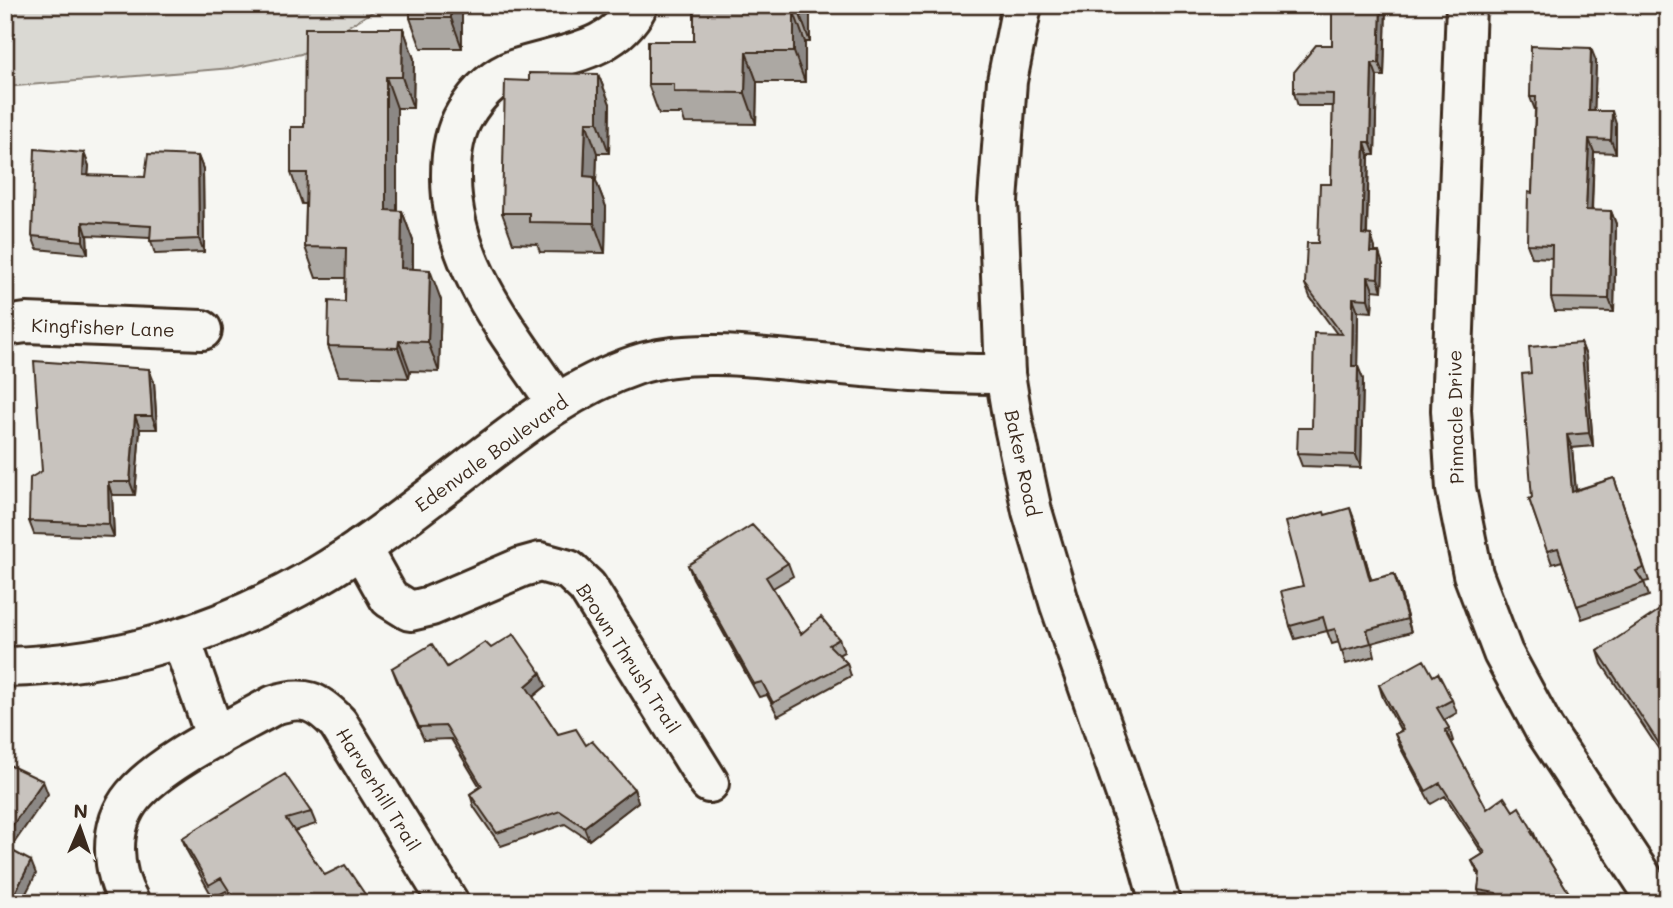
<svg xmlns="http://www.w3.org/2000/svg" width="1673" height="908" font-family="Mali,sans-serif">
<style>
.green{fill:#dad9d3;stroke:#8a8278;stroke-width:2}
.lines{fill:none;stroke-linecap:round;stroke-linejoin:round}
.minor-casing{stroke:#3b2a1e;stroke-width:44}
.tertiary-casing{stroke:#3b2a1e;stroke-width:44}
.secondary-casing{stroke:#3b2a1e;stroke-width:44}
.minor{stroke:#f6f6f2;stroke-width:38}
.tertiary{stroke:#f6f6f2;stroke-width:38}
.secondary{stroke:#f6f6f2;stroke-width:38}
.wall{fill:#aca8a3;stroke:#3b2a1e;stroke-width:2}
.shaded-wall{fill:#8c8885;stroke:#3b2a1e;stroke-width:2}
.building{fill:#c8c3be;stroke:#3b2a1e;stroke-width:2}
.labels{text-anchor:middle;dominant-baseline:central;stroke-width:7;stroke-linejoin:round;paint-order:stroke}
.street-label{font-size:19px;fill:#3b2a1e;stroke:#f6f6f2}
</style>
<rect width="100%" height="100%" fill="#f6f6f2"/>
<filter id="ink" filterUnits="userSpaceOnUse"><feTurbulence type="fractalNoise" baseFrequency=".0143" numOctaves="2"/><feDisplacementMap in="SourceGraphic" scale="14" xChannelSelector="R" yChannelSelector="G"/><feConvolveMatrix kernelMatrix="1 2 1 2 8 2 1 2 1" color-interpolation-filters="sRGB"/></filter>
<g filter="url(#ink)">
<path class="green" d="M5 5H384L301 54 232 68 5 87Z"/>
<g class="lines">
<defs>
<path id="minor" d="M1466 5 1451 410 1456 489 1473 574 1503 653 1544 729 1659 903
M5 326 26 323 202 330
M556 402C509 332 450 264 451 175 451 154 454 132 465 114 477 94 493 77 516 69 560 54 614 53 638 5
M361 548 389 598 410 611 431 606 522 567 540 562 569 570 587 587 709 783
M181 639 216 738
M130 903C111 871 108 826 133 796 162 761 233 728 274 705 304 695 317 701 338 723L449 903"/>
<path id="tertiary" d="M5 667C118 665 218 633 316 577 361 551 403 518 445 486 506 440 562 390 636 365 683 349 750 356 799 361 867 367 936 375 1005 374"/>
<path id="secondary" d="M1022 5 1007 81 998 201 1005 374 1013 422 1032 511 1060 605 1144 846 1160 903"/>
</defs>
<use href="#minor" class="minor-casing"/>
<use href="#tertiary" class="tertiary-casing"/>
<use href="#secondary" class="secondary-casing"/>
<use href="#minor" class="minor"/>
<use href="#tertiary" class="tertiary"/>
<use href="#secondary" class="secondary"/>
</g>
<path class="wall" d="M410 5H549L462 6V48H421L410 18Z
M810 5V42H805V82H757L756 124 685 123 682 114H659L648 84 694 41Z
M1332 5H1386L1384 76H1377L1375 155H1369L1367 234 1375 248V252L1383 265 1382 291 1373 290 1372 312 1358 311 1357 366 1363 379 1361 468 1302 466 1297 453 1312 428 1337 334 1310 297 1305 284 1318 243 1331 184 1333 106H1298L1294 93 1332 45Z
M403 28 414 59 413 108H397V211H402L413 241V269L441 300 439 372 410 371 409 378 339 376 328 346 345 302 346 278H316L305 247 306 204H302L291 173 304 127Z
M1596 61 1594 111 1616 124V153L1594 152 1592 211H1611L1616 224 1614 312 1555 311 1551 298 1552 258 1532 257 1527 244 1532 193 1535 110 1530 97Z
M598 74 610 104 609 153H597L596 181 606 207 605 253 540 252 537 244 513 243 502 213 529 81Z
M84 153 89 166 88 176 145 177 198 156 203 169 204 252 155 254 150 238 87 235 88 254 37 249 32 236Z
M1581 343 1586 356 1593 446 1572 448 1576 490 1614 478 1649 581 1644 582 1649 596 1582 619 1562 561 1552 564 1529 499 1532 498 1531 373Z
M154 382 157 429H140L135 495H112L114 537 34 534 29 521 42 471Z
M1325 515 1355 521 1371 580 1394 574 1399 587 1411 632 1372 643 1375 656 1346 664 1339 642 1332 644 1327 631 1295 639 1290 626Z
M788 563 793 576 773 588 801 634 839 639 844 652 838 655 847 663 851 676 778 716 767 695 759 697 693 578 688 565Z
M1668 619V763L1602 664 1598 651Z
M491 648 546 686 533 697 558 734 586 745 634 789 638 802 589 840 565 824 501 846 474 807 470 794 480 787 451 739 424 740 397 681 392 668 447 667Z
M1433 676 1452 700 1457 713 1444 720 1449 728 1453 741 1451 742 1487 809 1513 811 1533 831 1538 843 1575 903H1483L1478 890 1480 878 1472 861 1483 854 1445 796 1431 804 1400 747 1395 734 1401 731 1383 698 1379 685Z
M311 812 316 824 294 831 325 875 371 903H234L226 891 213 898 187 851 182 838Z"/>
<path class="shaded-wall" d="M451 5 462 6V48L451 18Z
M799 5H810V42L799 12Z
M1381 5H1386L1384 76 1379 63Z
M794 12 805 42V82L794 52Z
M403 28 414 59 413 108 402 77Z
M1591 48 1596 61 1594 124 1589 111Z
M746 52 757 82 756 124 745 93Z
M1372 63 1377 76 1375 155 1370 142Z
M598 74 610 104 609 153 598 122Z
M386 77 397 108V241L386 210Z
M1612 111 1616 124V153L1611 140Z
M586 122 597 153 596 181 606 207 605 253 594 223 584 176Z
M1589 139 1594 152 1591 223 1586 210Z
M1365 142 1369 155 1366 247 1362 234Z
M84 153 89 166 87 188 83 175Z
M198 156 203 169 204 252 199 239Z
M402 211 413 241 412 299 401 268Z
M1611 211 1616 224 1614 312 1609 299Z
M83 222 87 235 88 254 83 241Z
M1371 235 1375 248V265L1370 252Z
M1379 252 1383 265 1382 291 1378 278Z
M430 270 441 300 439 372 428 342Z
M1368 277 1373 290 1372 312 1368 299Z
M1353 298 1358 311 1357 379 1352 366Z
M399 341 410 371 409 378 398 348Z
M1581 343 1586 356 1593 446 1589 433Z
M1358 366 1363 379 1361 468 1356 455Z
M149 369 154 382 157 429 152 416Z
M135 416 140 429 135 495 130 482Z
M1567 435 1572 448 1577 504 1572 492Z
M108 482 112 495 114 537 109 524Z
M1350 508 1355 521 1375 593 1370 580Z
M1394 574 1399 587 1411 632 1407 619Z
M541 673 546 686 530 699 526 686Z
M43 781 48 794 5 856V836Z
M634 789 638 802 589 840 584 827Z
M31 861 36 874 21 903H10Z"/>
<path class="building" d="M410 5H451V18H410Z
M694 5H799V12H794V52H746L745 93 674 92V84H648V41H694Z
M1332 5H1381L1379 63H1372L1370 142H1365L1362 234 1371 235 1370 252H1379L1378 278 1368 277V299L1353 298 1352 366H1358L1356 455 1297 453 1298 428H1312L1314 333 1342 334 1305 284 1307 243H1318L1320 184H1331L1333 94 1294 93V72L1316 45H1332Z
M305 28H403L402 77H386V210L402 211 401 268 430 270 428 342 399 341 398 348 328 346 329 301 345 302 346 248 305 247 307 173H291V127H304Z
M1531 46 1591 48 1589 111H1612L1611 140 1589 139 1586 210 1611 211 1609 299 1551 298 1552 245 1527 244 1528 192 1532 193 1536 97H1530Z
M529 73 598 74V122H586L584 176 594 177V223L529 222V213H502L505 80 529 81Z
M35 149 84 153 83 175 145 177 148 154 198 156 199 239 150 241 151 226 83 222V241L32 236Z
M1581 343 1589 433 1567 435 1572 492 1614 478 1644 568 1636 571 1644 583 1577 606 1558 548 1547 551 1529 499 1532 498 1522 374 1531 373 1529 347Z
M34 361 149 369 152 416H135L130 482H108L109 524 29 521 30 478 42 471Z
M1350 508 1370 580 1394 574 1407 619 1367 630 1371 643 1341 651 1335 629 1327 631 1323 617 1290 626 1281 591 1303 586 1286 522 1324 512 1325 515Z
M752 525 788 563 766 577 801 634 821 617 839 639 829 645 847 663 773 703 762 682 754 684 688 565Z
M1661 609 1668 619V757L1598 651Z
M514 634 541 673 526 686 558 734 576 729 586 745 592 741 634 789 584 827 560 811 497 833 470 794 482 786 446 726 419 727 392 668 432 644 447 667 485 642 491 648Z
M1424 660 1433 676 1438 673 1452 700 1437 708 1449 728 1445 730 1487 809 1504 797 1513 811 1519 807 1533 831 1531 832 1574 901 1571 903H1502L1496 893 1478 890 1480 873 1472 861 1485 853 1440 783 1426 791 1395 734 1403 730 1379 685Z
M5 763 43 781 5 836Z
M285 774 311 812 286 819 325 875 345 865 371 903H237L221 878 209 885 182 838Z
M5 847 31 861 10 903H5Z"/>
</g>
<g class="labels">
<g class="street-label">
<text transform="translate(103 327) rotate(2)">Kingfisher Lane</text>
<text transform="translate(1455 417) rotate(-91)">Pinnacle Drive</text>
<text transform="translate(491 453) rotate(-36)">Edenvale Boulevard</text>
<text transform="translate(1023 463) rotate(78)">Baker Road</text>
<text transform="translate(629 658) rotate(57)">Brown Thrush Trail</text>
<text transform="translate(379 789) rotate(58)">Harverhill Trail</text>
</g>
</g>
<rect width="1673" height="908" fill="none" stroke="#f6f6f2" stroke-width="28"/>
<rect x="14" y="14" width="1645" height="880" fill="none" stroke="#3b2a1e" stroke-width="2.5" filter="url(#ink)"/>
<g transform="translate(80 828) rotate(2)" stroke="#f6f6f2" stroke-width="5" paint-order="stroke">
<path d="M0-5L12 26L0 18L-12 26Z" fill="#3b2a1e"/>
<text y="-10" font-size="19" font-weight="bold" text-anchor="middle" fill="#3b2a1e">N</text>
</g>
</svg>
